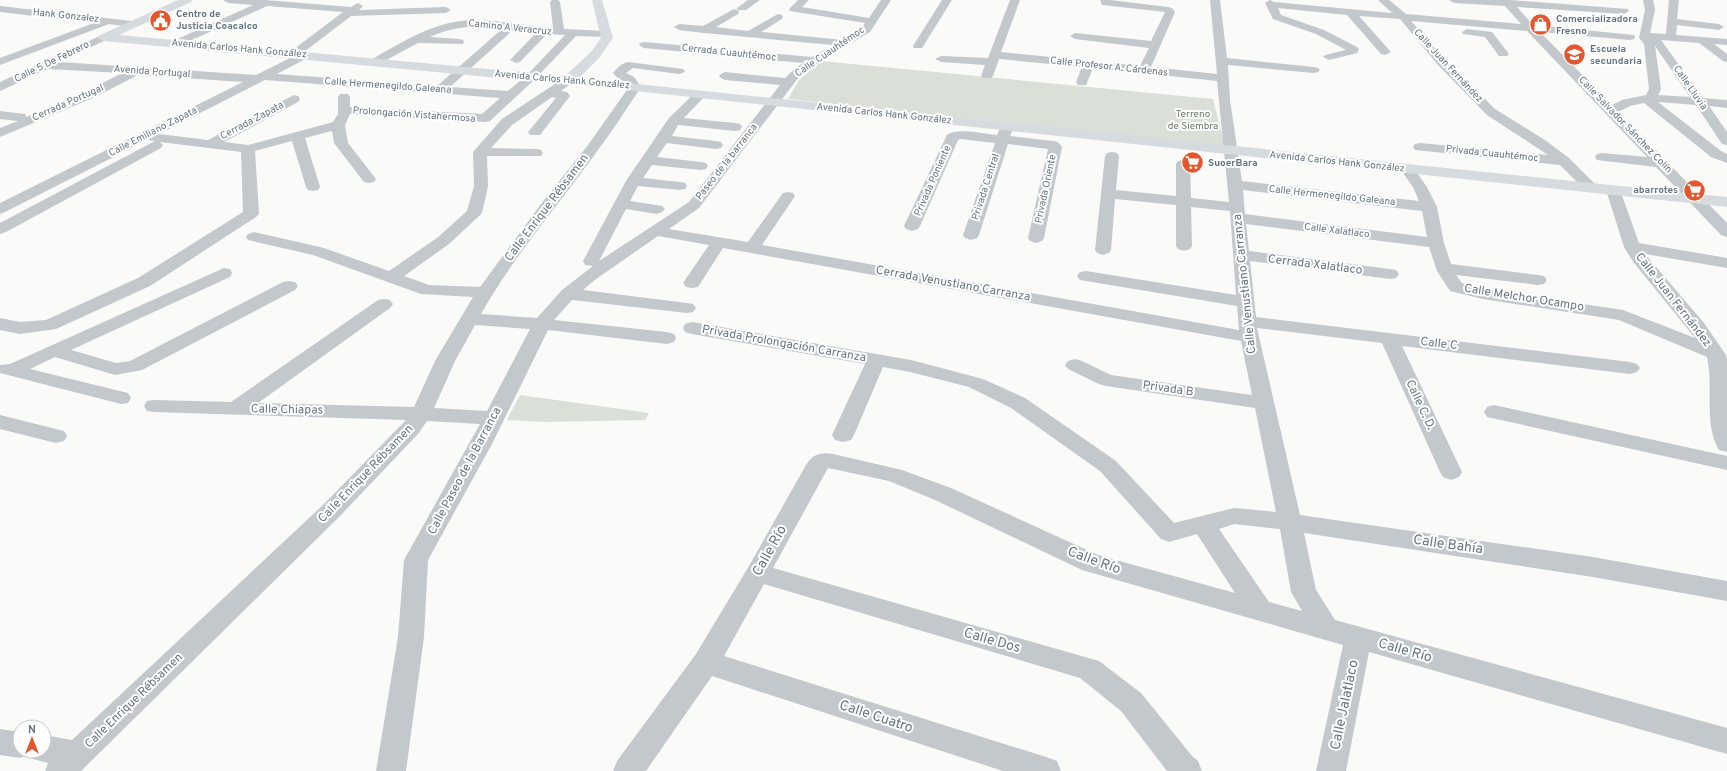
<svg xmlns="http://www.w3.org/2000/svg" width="1727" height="771" font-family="Overpass,sans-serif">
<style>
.green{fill:#dadfd7}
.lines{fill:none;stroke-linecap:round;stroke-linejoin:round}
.minor{fill:#c3c8cc;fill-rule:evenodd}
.major{fill:#d6dbdf;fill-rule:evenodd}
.labels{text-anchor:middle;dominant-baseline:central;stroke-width:4;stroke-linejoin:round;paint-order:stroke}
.far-poi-label{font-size:10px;font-weight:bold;fill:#657683;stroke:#fff;text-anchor:start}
.far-street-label{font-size:10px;fill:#657683;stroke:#fff}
.far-park-label{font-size:10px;fill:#687a64;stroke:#fff}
.street-label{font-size:12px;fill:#657683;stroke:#fff}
.near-street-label{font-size:14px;fill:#657683;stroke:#fff}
</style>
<rect width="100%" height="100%" fill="#fafaf8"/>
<path class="green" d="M821 61 1213 99 1225 146 788 99 799 80Z
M520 395 649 413 645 420 545 422 507 420Z"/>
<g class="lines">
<path class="minor" d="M223 0H265L351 7 358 3 363 6 359 10 446 7 451 10 446 13 351 16 304 52 309 53 311 55 309 57 277 74 437 86 502 29C473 26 457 25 430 37L459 39 463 40 464 42 463 44 418 43 379 64H371L369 62 371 60C402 42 436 20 474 20 498 20 528 26 553 28L550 2 552 0H558L560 2 564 29 606 31 611 34 606 37 576 36 535 79 490 121 485 122 350 114 345 125 348 143 376 179 374 182 369 183 364 182 334 143 332 131 305 138 320 187 318 190 313 191 308 190 306 187 292 141 255 151 259 214 256 217 150 286 56 329 20 334 0 330V318L20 322 46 320 138 278 243 212 241 152 160 142 163 145 161 148 6 232 0 234V223L155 141 147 140 5 212 0 214V203L243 82 138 75 95 97 0 137V128L18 121 0 119V111L25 114 26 117 87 91 122 73 48 69 0 91V82L104 34 109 37 108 39 60 62 256 75 292 57 288 54 290 52 343 12 267 6 181 45H173L172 43 173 41 253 5 228 3ZM513 30 536 33 510 60 516 63 520 62 547 34 565 35 527 75 508 91 450 87ZM265 80 500 98 482 114 350 107V97L348 94H340L338 97V114L333 122 248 145 224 142 298 102 300 99 298 96 294 95 208 140 159 134Z
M748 0H760L746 10H738L737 8Z
M798 0H809L802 7 869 18 881 0H891L870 32 802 73 699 208 669 229 748 242 783 193 788 192 793 193 795 196 762 245 1239 330 1237 306 1086 281 1080 280 1077 276 1080 272 1086 271 1236 295 1230 211 1191 207 1192 246 1190 249 1184 251 1178 249 1176 246V205L1115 199 1111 250 1109 253 1103 255 1097 253 1095 250 1105 156 1107 153 1112 152 1117 153 1119 156 1116 190 1176 196V164L1178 161 1183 160 1188 161 1190 164 1191 198 1229 202 1217 81 1093 68 1086 85H1078L1076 82 1082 67 999 59 993 76 991 78H983L981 76 985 65 941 62 935 59 941 56 988 58 1010 0H1020L1001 52 1140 66 1149 48 1075 39 1070 36 1075 33 1151 41 1165 12 1102 5 1100 0H1110L1168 7 1172 8 1175 12 1151 67 1217 74 1210 0H1220L1227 58 1314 67 1318 68 1320 70 1318 72 1314 73 1228 65 1230 100 1242 181 1419 201 1413 187 1400 169 1402 166 1407 165 1412 166 1427 187 1437 207 1444 243 1451 264 1538 275 1544 276 1547 280 1544 284 1538 285 1456 275 1462 283 1483 289 1623 310 1695 338 1634 263 1624 247 1606 190 1608 187 1613 186 1618 187 1620 190 1639 243 1727 258V268L1645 254 1704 323 1726 355 1727 360V452L1719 450C1703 424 1714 386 1707 357L1619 320 1483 299 1450 291 1437 271 1429 247 1246 224 1249 251 1390 269 1396 270 1399 274 1396 278 1390 279 1250 261 1256 317 1630 362 1637 364 1640 368 1637 372 1630 374 1402 346 1462 472 1459 477 1451 480 1443 477 1440 472 1382 343 1257 328 1300 515 1593 557 1727 581V601L1593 577 1304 533 1316 590 1335 620 1727 728V754L1369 652 1346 771H1316L1343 645 1082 570 935 500 889 481 828 468 773 568 1099 661 1141 693 1192 756 1198 761 1202 771H1167L1121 711 1080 678 764 584 724 656 1046 757 1057 761 1061 771H1003L712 676 646 771H613L617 761 696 654 749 566 806 465C813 454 821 452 833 454L902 470 951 488 1098 555 1235 593 1197 534 1169 542 1161 539 1100 471 1011 408 969 387 910 372 883 367 854 435 851 440 843 442 835 440 832 435 865 364 692 334 685 332 683 328 685 324 692 322 911 360 983 379 1025 398 1116 461 1174 523 1234 508 1276 512 1255 408 1106 386 1099 384 1068 369 1065 365 1068 361 1075 359 1082 361 1111 375 1252 395 1241 341 723 248 698 287 692 288 686 287 683 283 709 245 658 236 596 279 583 290 687 303 693 304 696 308 693 312 687 313 572 300 554 320 667 332 674 334 676 338 674 342 667 344 548 330 492 444 428 560 424 637 406 771H376L398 637 404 560 480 424 427 421 418 434 340 516 81 771H45L48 763 33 759 31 753 20 758 0 755V729L20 732V751H44V735L72 740 324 504 406 420 154 412 147 411 144 406 147 401 154 400 231 402 378 300 384 299 390 300 393 304 390 308 258 403 414 407 435 361 473 297 421 294 313 255 248 240 246 237 248 234 254 232 324 248 389 271 437 238 467 211 474 186 473 152 502 119 564 78H572L574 81 561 91 567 92 570 96 540 135H530L528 132 556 98 552 97 512 125 491 148 536 149 541 150 543 153 541 156H487L488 186 482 213 479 216 449 244 404 276 429 285 480 287 541 204 588 145 629 87C625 81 617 79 613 73 617 68 622 63 628 62L683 69 685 71 683 73 679 74 633 68 626 73 634 77 641 87C627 108 613 130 598 150 559 205 514 255 481 314L537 318 562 290 593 266 585 265 583 261 626 181 669 118 697 91H705L707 94 684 118 735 123 740 124 742 127 740 130 735 131 678 125 672 136 716 141 721 142 723 145 721 148 716 149 667 143 657 157 701 162 706 163 708 166 706 169 701 170 652 165 643 178 680 182 685 183 687 186 685 189 680 190 638 186 630 201 662 206 665 209 662 212 657 214 626 209 599 261 689 202 780 85 725 80 721 78 719 76 721 74 725 72 785 78 794 69 803 63 644 48 639 45 640 43 644 42 812 57 833 45 704 33 679 30 674 27 679 24 703 26 734 9 738 10 739 12 738 14 716 27 748 31 778 14 782 15 783 17 782 19 761 32 843 40 862 28 865 23 790 11 789 9ZM1243 190 1422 211 1427 237 1245 214ZM475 325 530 329 487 411 434 408 455 361ZM1234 524 1280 529 1291 592 1302 611 1269 602 1219 529Z
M942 0H952L922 48H914L913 46Z
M1270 0 1274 2 1392 13 1378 0H1389L1406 14 1521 24 1505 6 1454 3 1449 0H1510L1628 9 1629 11 1624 14 1517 7 1533 25 1634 35 1635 37 1634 39 1630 40 1540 32 1612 105 1622 100 1646 95 1649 89 1644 44 1639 38 1645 10 1643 0H1653L1655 10 1650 33 1666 34 1669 0H1679L1677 19 1719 24 1724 27 1719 30 1677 25 1676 35 1727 39V45L1714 44 1727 54V62L1723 61 1699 43 1661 40 1703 98 1727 100V108L1709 106 1727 132V145L1722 144 1696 105 1658 102 1721 151 1727 154V163L1711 157 1644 103 1630 106 1618 112 1727 223V237L1721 235 1656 167 1597 160 1595 157 1597 154 1602 153 1647 157 1527 31 1411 21 1446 61 1495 109 1545 140 1569 158 1596 185 1598 188 1596 191 1591 192 1586 191 1560 165 1415 150 1413 147 1415 144 1420 143 1548 155 1487 115 1438 65 1400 19 1359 16 1391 52 1385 55 1381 54 1347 15 1278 8 1281 15 1324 30 1357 47 1359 49 1357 53 1329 60 1323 57 1325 55 1346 50 1316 34 1273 19 1265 3ZM1655 46 1690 97 1658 95 1661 89Z
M0 6 132 21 137 24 132 27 109 24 0 65V58L94 23 0 12Z
M1467 29 1492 32 1509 54 1507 56H1499L1485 37 1463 34 1462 32Z
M1006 125 1011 126 1013 129 1010 136 1053 141 1058 142 1062 147 1044 238 1042 241 1036 243 1030 241 1028 238 1048 149 1008 144 979 235 977 238 971 240 965 238 963 235 995 143 960 139 958 140 920 226 918 229 912 231 906 229 904 226 947 135C957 127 985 134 997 135L1001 126Z
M224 268 230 269 232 273 230 277 71 350 116 363 130 361 283 282 289 281 295 282 298 286 295 290 142 370 115 375 55 357 30 369 128 393 131 398 128 403 121 404 0 373V365L10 364Z
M1494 405 1727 456V470L1487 417 1484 412 1487 407Z
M0 415 64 431 67 436 64 441 56 443 0 429Z"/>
<path class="major" d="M178 0H192L191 2 119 35 565 76 591 52 601 38 592 0H602L613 38 599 58 579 78 1727 197V207L606 88 104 41 100 39 98 37 100 35Z"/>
</g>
<defs>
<symbol id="civic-disc" viewBox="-11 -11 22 22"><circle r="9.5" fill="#e4572e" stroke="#fff"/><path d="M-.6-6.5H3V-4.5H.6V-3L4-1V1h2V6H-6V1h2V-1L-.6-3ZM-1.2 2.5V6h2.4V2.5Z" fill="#fff"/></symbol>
<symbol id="shop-disc" viewBox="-11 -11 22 22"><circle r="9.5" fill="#e4572e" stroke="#fff"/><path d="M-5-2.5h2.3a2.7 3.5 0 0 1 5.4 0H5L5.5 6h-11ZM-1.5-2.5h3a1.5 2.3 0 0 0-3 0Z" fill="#fff"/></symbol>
<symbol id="school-disc" viewBox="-11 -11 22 22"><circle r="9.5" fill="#e4572e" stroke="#fff"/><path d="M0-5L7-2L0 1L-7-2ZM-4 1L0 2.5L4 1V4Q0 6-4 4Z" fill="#fff"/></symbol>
<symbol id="supermarket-disc" viewBox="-11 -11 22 22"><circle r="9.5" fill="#e4572e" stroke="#fff"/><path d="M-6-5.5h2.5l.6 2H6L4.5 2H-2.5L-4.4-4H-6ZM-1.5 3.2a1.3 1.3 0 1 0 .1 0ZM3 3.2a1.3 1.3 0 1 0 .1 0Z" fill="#fff"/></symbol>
</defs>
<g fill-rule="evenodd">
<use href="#civic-disc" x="148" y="8" width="25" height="25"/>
<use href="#shop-disc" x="1528" y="12" width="25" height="25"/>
<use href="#school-disc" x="1562" y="42" width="25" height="25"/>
<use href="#supermarket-disc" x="1180" y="150" width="25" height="25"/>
<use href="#supermarket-disc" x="1682" y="178" width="25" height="25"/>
</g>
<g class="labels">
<g class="far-poi-label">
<text x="176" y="14">Centro de<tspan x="176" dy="12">Justicia Coacalco</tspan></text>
<text x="1556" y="19">Comercializadora<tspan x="1556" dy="12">Fresno</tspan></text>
<text x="1590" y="49">Escuela<tspan x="1590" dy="12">secundaria</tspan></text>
<text x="1208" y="163">SuoerBara</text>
<text x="1678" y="190" text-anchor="end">abarrotes</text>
</g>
<g class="far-street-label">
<text transform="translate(66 16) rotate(6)">Hank Gonzalez</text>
<text transform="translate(510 28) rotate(6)">Camino A Veracruz</text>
<text transform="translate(239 49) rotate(5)">Avenida Carlos Hank González</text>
<text transform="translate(830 52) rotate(-34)">Calle Cuauhtémoc</text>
<text transform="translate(729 53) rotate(6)">Cerrada Cuauhtémoc</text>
<text transform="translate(52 62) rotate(-26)">Calle 5 De Febrero</text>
<text transform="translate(1448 66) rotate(47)">Calle Juan Fernández</text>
<text transform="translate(1109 67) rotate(6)">Calle Profesor A. Cárdenas</text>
<text transform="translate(152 72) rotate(4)">Avenida Portugal</text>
<text transform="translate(562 80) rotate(5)">Avenida Carlos Hank González</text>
<text transform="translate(388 86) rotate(4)">Calle Hermenegildo Galeana</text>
<text transform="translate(1690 88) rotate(55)">Calle Lluvia</text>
<text transform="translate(68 103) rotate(-24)">Cerrada Portugal</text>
<text transform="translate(884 114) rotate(6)">Avenida Carlos Hank González</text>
<text transform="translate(414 115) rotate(4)">Prolongación Vistahermosa</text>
<text transform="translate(252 121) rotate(-28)">Cerrada Zapata</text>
<text transform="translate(1625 125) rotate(46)">Calle Salvador Sánchez Colín</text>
<text transform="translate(153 132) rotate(-27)">Calle Emiliano Zapata</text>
<text transform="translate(1492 154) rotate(6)">Privada Cuauhtémoc</text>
<text transform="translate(727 162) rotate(-52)">Paseo de la barranca</text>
<text transform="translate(1337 162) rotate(6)">Avenida Carlos Hank González</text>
<text transform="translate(933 181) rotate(-66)">Privada Poniente</text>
<text transform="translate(986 187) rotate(-72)">Privada Central</text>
<text transform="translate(1046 189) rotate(-78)">Privada Oriente</text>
<text transform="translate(1332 196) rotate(6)">Calle Hermenegildo Galeana</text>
<text transform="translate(1337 231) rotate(7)">Calle Xalatlaco</text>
</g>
<g class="far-park-label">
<text x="1193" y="114">Terreno<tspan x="1193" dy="12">de Siembra</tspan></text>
</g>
<g class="street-label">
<text transform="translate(547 208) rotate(-53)">Calle Enrique Rébsamen</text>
<text transform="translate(1315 265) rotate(7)">Cerrada Xalatlaco</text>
<text transform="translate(953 284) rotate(10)">Cerrada Venustiano Carranza</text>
<text transform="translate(1245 284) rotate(-96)">Calle Venustiano Carranza</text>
<text transform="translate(1524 298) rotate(9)">Calle Melchor Ocampo</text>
<text transform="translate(1673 300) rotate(52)">Calle Juan Fernández</text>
<text transform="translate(784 344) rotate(10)">Privada Prolongación Carranza</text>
<text transform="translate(1439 344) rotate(7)">Calle C</text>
<text transform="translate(1168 389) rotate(8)">Privada B</text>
<text transform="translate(1420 405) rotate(65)">Calle C. D.</text>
<text transform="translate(287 410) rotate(1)">Calle Chiapas</text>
<text transform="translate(465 471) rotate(-62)">Calle Paseo de la Barranca</text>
<text transform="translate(366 474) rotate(-46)">Calle Enrique Rébsamen</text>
<text transform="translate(134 701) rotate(-44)">Calle Enrique Rébsamen</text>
</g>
<g class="near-street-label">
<text transform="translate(1448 545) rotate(8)">Calle Bahía</text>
<text transform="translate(770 551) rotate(-61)">Calle Río</text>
<text transform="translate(1094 561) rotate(20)">Calle Río</text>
<text transform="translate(992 641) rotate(16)">Calle Dos</text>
<text transform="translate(1405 651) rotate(16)">Calle Río</text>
<text transform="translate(1345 705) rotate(-78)">Calle Jalatlaco</text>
<text transform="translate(876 717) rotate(18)">Calle Cuatro</text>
</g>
</g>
<g transform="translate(32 739)"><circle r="19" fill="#ffffff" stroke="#c1c8cd"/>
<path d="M0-3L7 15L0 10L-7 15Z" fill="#e4572e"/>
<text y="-6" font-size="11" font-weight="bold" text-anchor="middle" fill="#657683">N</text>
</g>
</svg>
